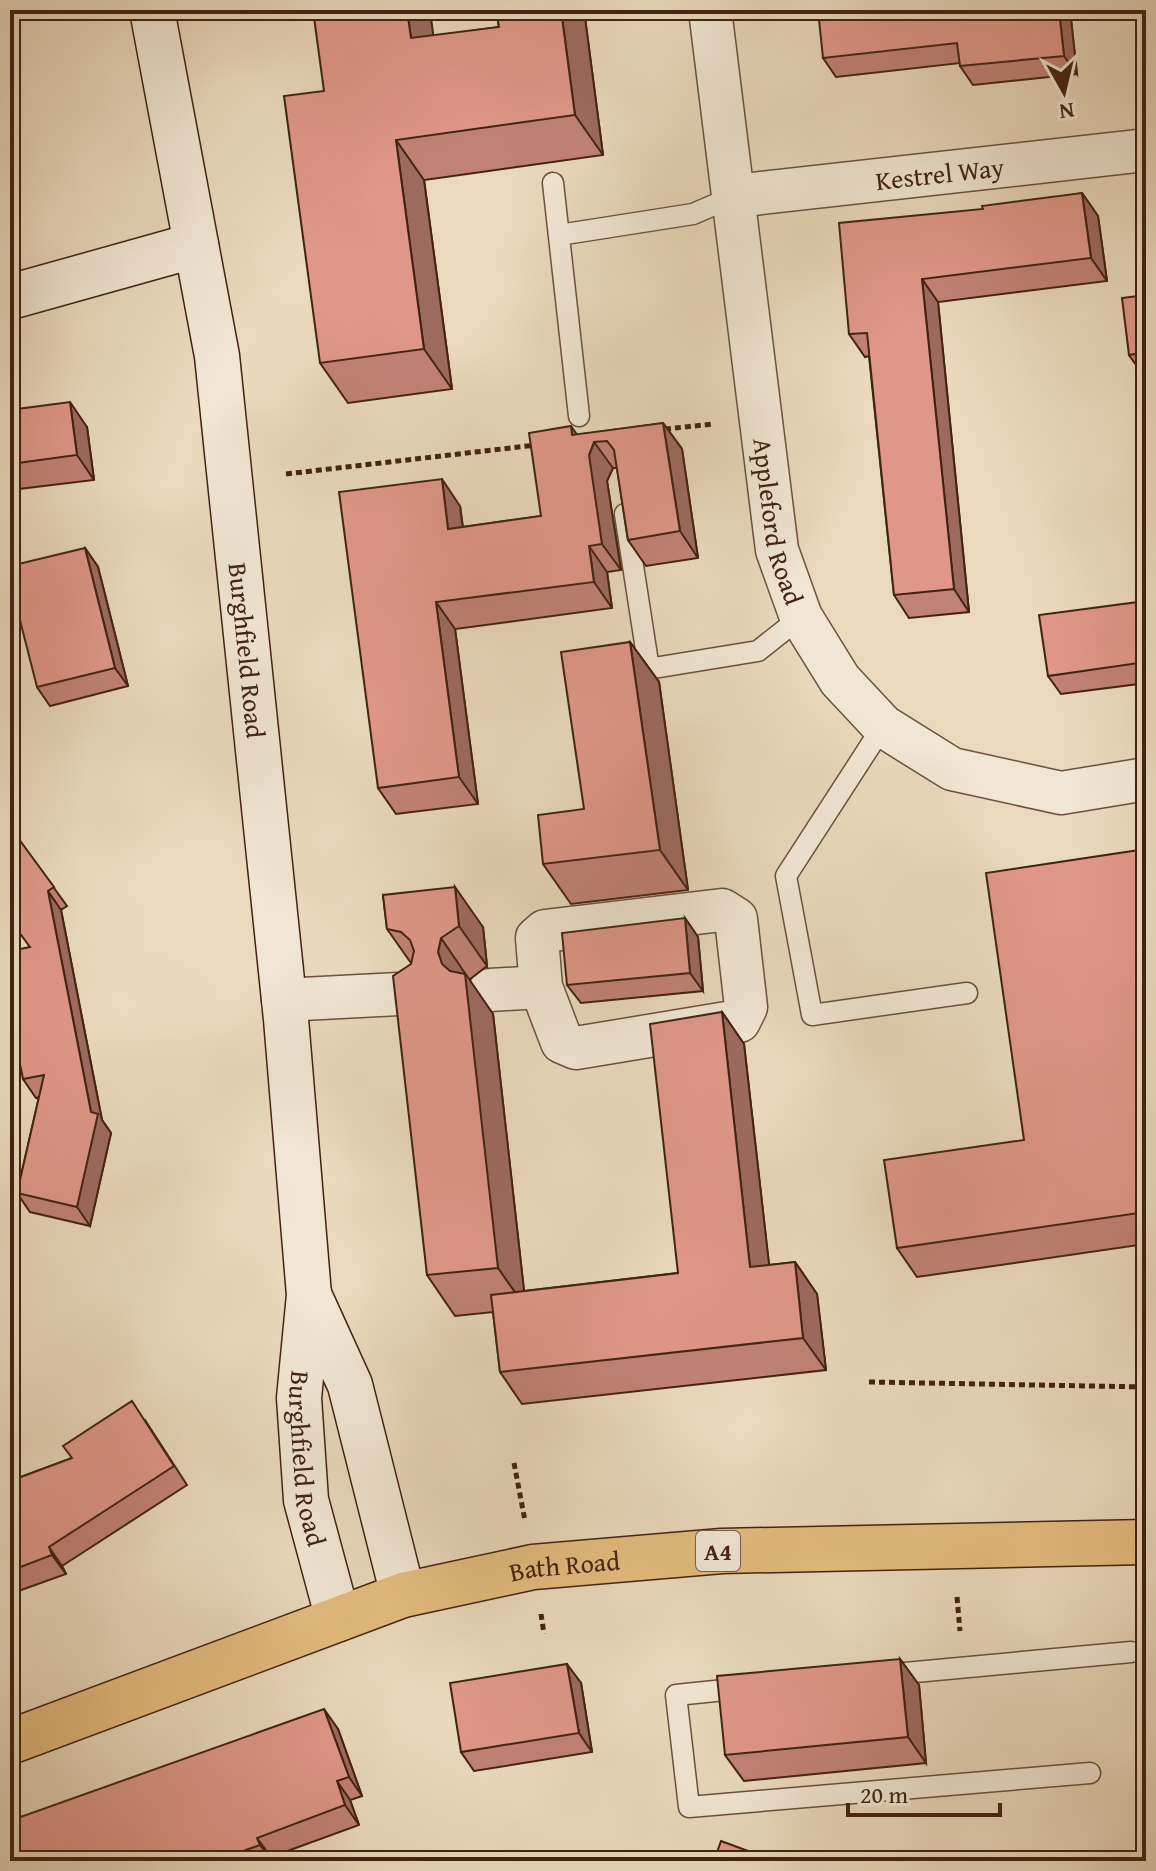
<svg xmlns="http://www.w3.org/2000/svg" width="1156" height="1871" font-family="'Gentium Book Plus',serif">
<style>
.lines{fill:none;stroke-linecap:round;stroke-linejoin:round}
.lane-casing{stroke:#6c503d;stroke-width:23}
.street-casing{stroke:#6c503d;stroke-width:45}
.secondary-casing{stroke:#422212;stroke-width:47}
.primary-casing{stroke:#422212;stroke-width:47}
.path{stroke:#422212;stroke-width:5;stroke-dasharray:6 4;stroke-linecap:butt}
.lane{stroke:#f1e6d4;stroke-width:20}
.street{stroke:#f1e6d4;stroke-width:42}
.secondary{stroke:#f1e6d4;stroke-width:44}
.primary{stroke:#e5bc7e;stroke-width:44}
.wall{fill:#c18276;stroke:#422212;stroke-width:2}
.shaded-wall{fill:#9d6a60;stroke:#422212;stroke-width:2}
.building{fill:#e09789;stroke:#422212;stroke-width:2}
.labels{text-anchor:middle;dominant-baseline:central;stroke-width:6;stroke-linejoin:round;paint-order:stroke}
.shield{fill:#f1e6d4;stroke:#765d4c;stroke-width:2}
.shield-label{font-size:24px;font-weight:bold;fill:#422212}
.street-label{font-size:26px;fill:#422212;stroke:#f1e6d4}
</style>
<rect width="100%" height="100%" fill="#ead9bd"/>
<filter id="stains"><feTurbulence type="fractalNoise" baseFrequency=".0025" numOctaves="4"/><feColorMatrix values="0 0 0 0 .2 0 0 0 0 .09 0 0 0 0 .02 0 0 0 .5 -.17"/></filter>
<radialGradient id="worn" r=".72"><stop offset=".6" stop-color="#630" stop-opacity="0"/><stop offset="1" stop-color="#630" stop-opacity=".3"/></radialGradient>
<g class="lines">
<defs>
<path id="lane" d="M553 183 579 416
M559 235 693 214 735 196
M625 514 649 669
M623 673 758 651 801 617
M883 726 786 876 812 1015 967 993
M883 1675 1131 1652
M744 1688 676 1695 689 1807 1090 1773"/>
<g id="street">
<path id="s1" d="M710 10 777 550 801 617 840 680 883 726 952 769 1061 793 1146 779"/>
<path id="s2" d="M735 196 1146 150"/>
<path d="M490 990 541 987 537 938 545 931 722 910 736 919 746 1007 739 1021 576 1048 562 1042 541 987"/>
<path d="M283 1000 418 993"/>
</g>
<g id="secondary">
<path id="s3" d="M152 10 217 356 286 1019 309 1295 299 1398 306 1500 338 1619"/>
<path d="M10 297 196 245"/>
<path d="M310 1297 350 1385 403 1595"/>
</g>
<g id="primary">
<path id="s4" d="M10 1742 403 1595 533 1567 722 1551 1146 1542"/>
</g>
</defs>
<use href="#lane" class="lane-casing"/>
<use href="#street" class="street-casing"/>
<use href="#secondary" class="secondary-casing"/>
<use href="#primary" class="primary-casing"/>
<path class="path" d="M665 429 714 424
M286 474 536 445
M869 1382 1146 1387
M514 1463 525 1521
M957 1597 960 1631
M541 1614 544 1634"/>
<use href="#lane" class="lane"/>
<use href="#street" class="street"/>
<use href="#secondary" class="secondary"/>
<use href="#primary" class="primary"/>
</g>
<path class="wall" d="M496 10H584L603 155 424 180 452 389 348 403 320 363 324 91 433 36 499 27Z
M1070 10 1077 74 973 85 960 66V63L836 77 823 58Z
M1082 193 1098 216 1107 281 938 302 969 612 909 618 894 595 869 356 865 357 849 334 983 209Z
M1146 295V379L1129 355Z
M10 410 87 427 94 480 10 490Z
M663 423 682 449 698 558 646 566 628 540 617 468H613L607 481 621 570 607 572 612 608 455 629 478 804 396 814 378 788 460 506 463 527 541 516 577 435Z
M85 548 98 567 128 686 50 706 37 687Z
M1146 601V683L1061 694 1048 676Z
M630 642 659 682 688 890 571 904 543 864 584 809Z
M10 827 67 906 61 910 102 1120 111 1133 90 1226 30 1212 17 1193 39 1097 36 1098 23 1079 29 947Z
M1146 849V1244L917 1277 897 1248 1024 1140Z
M383 895 483 927 487 966 469 980 493 1014 524 1291 678 1273 722 1012 744 1044 769 1265 795 1262 817 1294 826 1370 522 1404 500 1372 493 1312 455 1316 427 1275 411 963 387 929Z
M685 918 698 937 703 991 581 1003 567 985Z
M145 1420 187 1485 62 1566 66 1574 10 1594V1481L72 1458Z
M900 1659 919 1685 926 1763 744 1781 725 1755Z
M581 1683 592 1752 474 1771 461 1752Z
M338 1729 362 1796 350 1800 359 1825 271 1857 272 1861H10L12 1811 17 1818Z"/>
<path class="shaded-wall" d="M407 10H430L439 79 411 38Z
M561 10H584L603 155 575 115Z
M1059 10H1070L1077 74 1064 56Z
M396 140 424 180 452 389 424 349Z
M1082 193 1098 216 1107 281 1091 258Z
M922 279 938 302 969 612 954 589Z
M70 402 87 427 94 480 77 455Z
M663 423 682 449 698 558 680 531Z
M571 426 590 453 594 442 613 468 607 481 621 570 602 544 572 435Z
M442 479 460 506 466 555 448 529Z
M589 546 607 572 612 608 594 582Z
M85 548 98 567 128 686 115 668Z
M436 602 455 629 478 804 459 777Z
M630 642 659 682 688 890 660 850Z
M455 887 483 927 487 966 459 926Z
M48 891 61 910 102 1120 111 1133 90 1226 77 1207 91 1112Z
M685 918 698 937 703 991 690 973Z
M441 938 493 1014 526 1308 498 1268 442 964 438 952Z
M722 1012 744 1044 773 1299 750 1267Z
M795 1262 817 1294 826 1370 803 1338Z
M49 1547 62 1566 66 1574 52 1555Z
M900 1659 919 1685 926 1763 908 1737Z
M567 1664 581 1683 592 1752 579 1733Z
M324 1709 338 1729 362 1796 349 1777Z
M337 1781 350 1800 359 1825 345 1805Z
M257 1838 271 1857 272 1861 260 1845Z"/>
<path class="building" d="M313 10H407L411 38 499 27 496 10H561L575 115 396 140 424 349 320 363 284 96 324 91Z
M818 10H1059L1064 56 960 66 957 43 823 58Z
M1082 193 1091 258 922 279 954 589 894 595 867 333 849 334 839 223 983 209 982 206Z
M1146 295V352L1129 355 1122 298Z
M70 402 77 455 10 464V410Z
M663 423 680 531 628 540 614 450 607 441 594 442 589 455 602 544 589 546 594 582 436 602 459 777 378 788 339 492 442 479 448 529 541 516 529 433 571 426 572 435Z
M85 548 115 668 37 687 10 581V566Z
M1146 601V662L1048 676 1039 615Z
M630 642 660 850 543 864 538 815 584 809 561 652Z
M10 827 54 887 48 891 91 1112 98 1114 77 1207 17 1193 44 1075 23 1079 10 1015V951L30 947 10 920Z
M1146 849V1212L897 1248 884 1160 1024 1140 986 873Z
M455 887 459 926 441 938 438 952 442 964 450 971 465 974 498 1268 427 1275 393 976 411 964 414 951 410 940 401 932 387 929 383 895Z
M685 918 690 973 567 985 562 933Z
M722 1012 750 1267 795 1262 803 1338 500 1372 491 1295 678 1273 650 1024Z
M132 1401 174 1466 49 1547 52 1555 10 1571V1481L72 1458 63 1446Z
M900 1659 908 1737 725 1755 717 1676Z
M567 1664 579 1733 461 1752 450 1683Z
M324 1709 349 1777 337 1781 345 1805 257 1838 260 1845 215 1861H10V1812L12 1811 15 1819Z
M721 1841 775 1861H714Z"/>
<g class="labels">
<rect class="shield" x="696" y="1531" width="44" height="40" rx="6"/>
<g class="shield-label">
<text x="718" y="1551">A4</text>
</g>
<g class="street-label">
<text stroke="none"><textPath href="#s2" startOffset="206">Kestrel Way</textPath></text>
<text stroke="none"><textPath href="#s1" startOffset="516">Appleford Road</textPath></text>
<text stroke="none"><textPath href="#s3" startOffset="648">Burghfield Road</textPath></text>
<text stroke="none"><textPath href="#s3" startOffset="1460">Burghfield Road</textPath></text>
<text stroke="none"><textPath href="#s4" startOffset="584">Bath Road</textPath></text>
</g>
</g>
<rect width="1156" height="1871" fill="none" stroke="#ead9bd" stroke-width="40"/>
<rect x="12" y="12" width="1132" height="1847" fill="none" stroke="#422212" stroke-width="4"/>
<rect x="20" y="20" width="1116" height="1831" fill="none" stroke="#422212" stroke-width="2"/>
<g transform="translate(1064 92) rotate(172)" stroke="#f1e6d4" stroke-width="6" paint-order="stroke">
<path d="M0-6L14 30L0 20L-14 30Z" fill="#422212"/>
<text y="-12" font-size="22" font-weight="bold" text-anchor="middle" fill="#422212">N</text>
</g>
<path d="M848 1803v12h152v-12" fill="none" stroke="#422212" stroke-width="4"/>
<text x="860" y="1803" font-size="24" fill="#422212" stroke="#f1e6d4" stroke-width="6" paint-order="stroke">20 m</text>
<rect width="100%" height="100%" filter="url(#stains)"/>
<rect width="100%" height="100%" fill="url(#worn)"/>
</svg>
